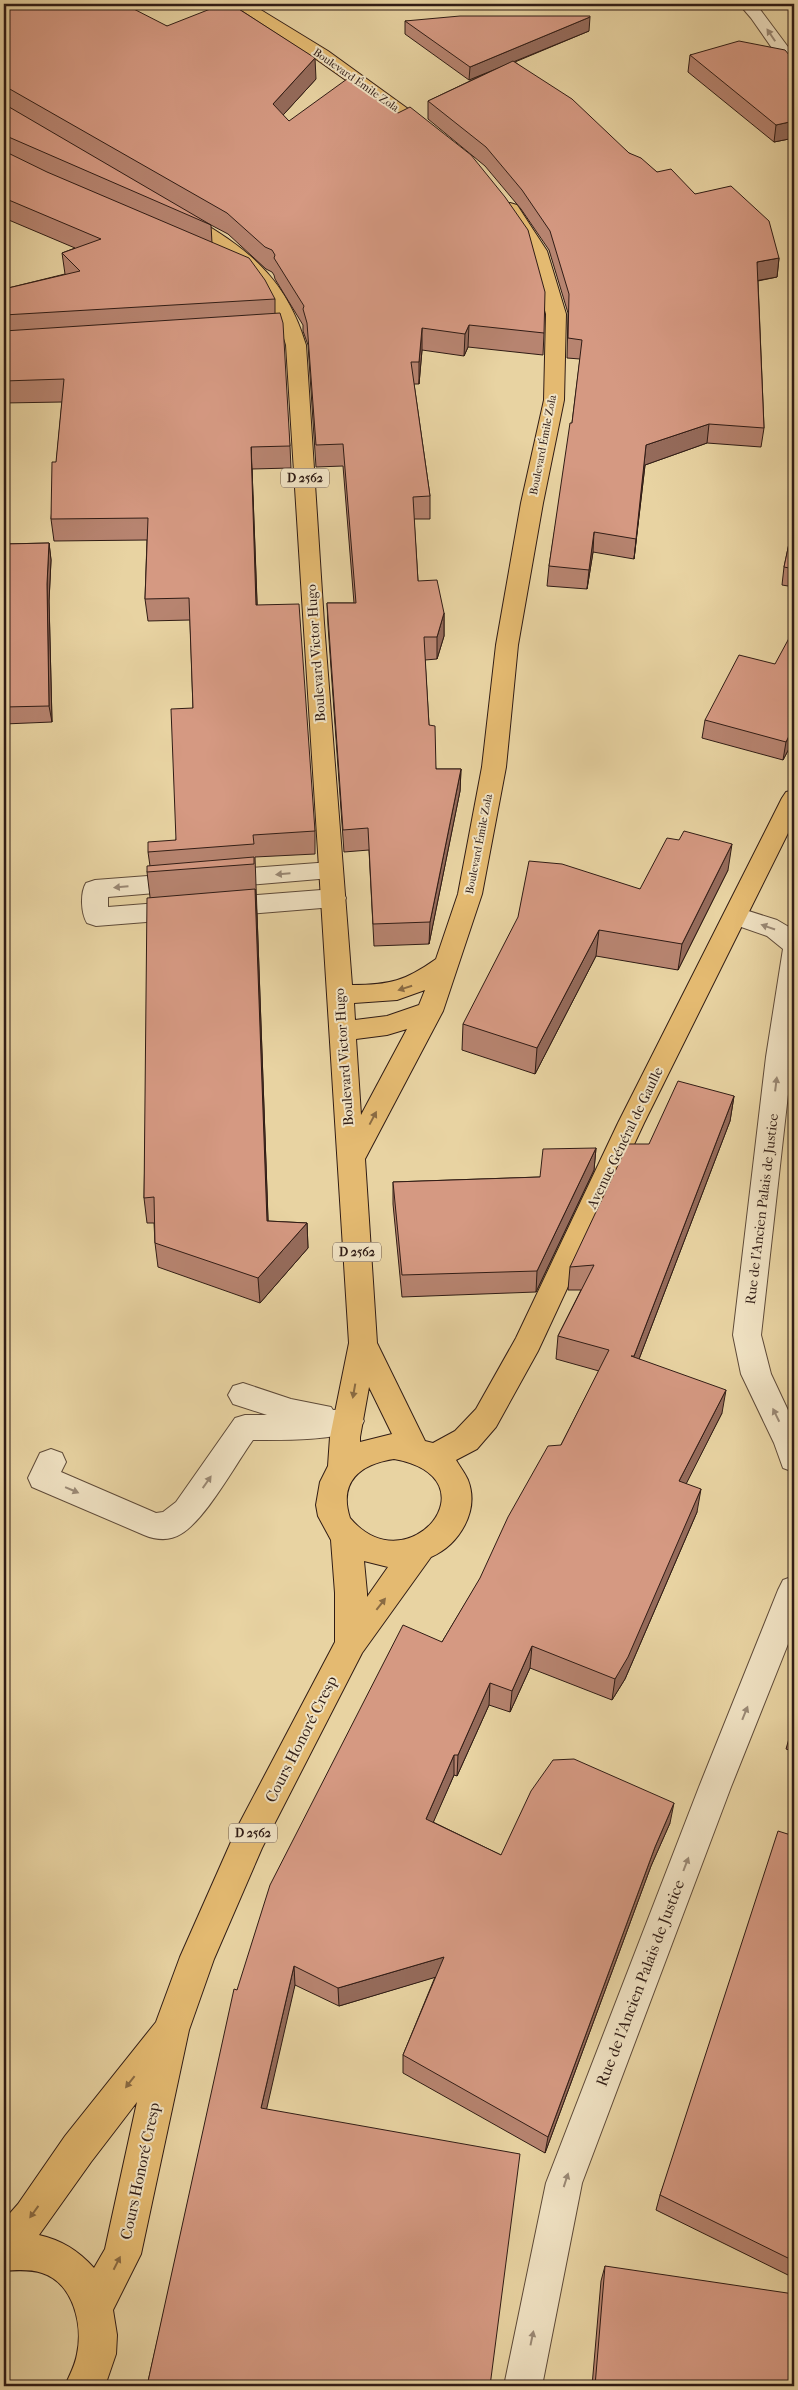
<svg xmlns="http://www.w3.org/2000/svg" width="798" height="2390" font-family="'IM FELL French Canon',serif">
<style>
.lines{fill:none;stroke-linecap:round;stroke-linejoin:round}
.minor-casing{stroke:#5e4a38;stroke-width:2}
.major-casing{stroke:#301c15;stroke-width:2}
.minor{fill:#f0e2c3;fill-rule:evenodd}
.major{fill:#e4ba71;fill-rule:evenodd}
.wall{fill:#b78470;stroke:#301c15}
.shaded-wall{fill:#956b5b;stroke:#301c15}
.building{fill:#d59982;stroke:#301c15}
.oneway{fill:#9a8975}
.oneway2{fill:#8a6b43}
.labels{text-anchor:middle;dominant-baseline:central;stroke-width:4;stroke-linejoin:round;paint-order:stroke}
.far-street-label{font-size:11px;fill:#301c15;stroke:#f0e2c3}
.shield{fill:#f0e2c3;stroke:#6a5749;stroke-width:1}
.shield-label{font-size:12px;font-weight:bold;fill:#301c15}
.street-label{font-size:14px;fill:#301c15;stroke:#f0e2c3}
.near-street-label{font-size:16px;fill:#301c15;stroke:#f0e2c3}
</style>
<rect width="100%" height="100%" fill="#e8d3a2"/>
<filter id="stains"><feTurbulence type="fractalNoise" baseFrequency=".004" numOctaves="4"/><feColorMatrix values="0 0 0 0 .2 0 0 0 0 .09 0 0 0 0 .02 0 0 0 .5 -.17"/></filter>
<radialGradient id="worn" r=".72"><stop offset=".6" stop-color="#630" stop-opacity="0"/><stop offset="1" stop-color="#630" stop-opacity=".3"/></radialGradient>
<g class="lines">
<defs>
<path id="minor" d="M739 4H756L794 55V72L788 71 751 18Z
M331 862 340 864 343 870 340 876 331 878 108 897V907L334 889 343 892 346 898 343 904 334 907 96 926 87 923C81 913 80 893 86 883L95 880Z
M736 907 777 920 794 930V1041L761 1335 771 1374 794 1423V1472L783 1468 774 1443 741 1374 733 1335 766 1057 783 949 767 936 727 922 724 916 727 910Z
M243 1383 291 1399 331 1407 333 1410 349 1409 359 1412 364 1421 359 1430C327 1441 287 1440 253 1440 235 1465 206 1519 181 1534 170 1541 156 1540 144 1535L32 1487 28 1478 40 1453 51 1449 62 1453 66 1462 61 1472 156 1513 163 1512 176 1502 235 1418 245 1415H267L233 1404 228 1395 233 1386Z
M794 1576V1629L731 1787 582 2183 542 2386H504L546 2183 699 1787 778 1590 783 1580Z"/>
<path id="major" d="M232 4H251L328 51 440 132 437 136H425L316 59Z
M510 203 517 205 547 251 566 314 564 400 543 503 518 645 506 767 482 894 443 1011 365 1159 377 1343 425 1441 433 1443 455 1431 476 1409 516 1338 618 1123 782 798 786 792 794 790V821L644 1123 538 1351 496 1427 477 1449 456 1460C460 1467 465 1473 468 1480 480 1511 459 1545 431 1557L362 1653 262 1848 214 1959 189 2030 141 2254 113 2310 117 2335 116 2354 105 2386H65C69 2376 75 2366 77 2354 83 2326 74 2283 42 2273 30 2269 16 2270 4 2271V2220L18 2204 65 2136 156 2022 180 1957 238 1826 335 1642V1593L331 1540 318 1516 316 1505 320 1482 328 1466 330 1437 349 1343 286 345C267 277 232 255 173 221L171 217 173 213H187C246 248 285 275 306 345L324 623 352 985C390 985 405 981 436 959L458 894 482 767 496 645 521 503 544 400 546 314 529 251 501 209 503 205ZM425 990 419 1005 387 1016 355 1020 354 1003 397 1000ZM407 1029 361 1115 356 1039 387 1035ZM369 1387 392 1434 360 1442V1437ZM394 1459C498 1478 408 1587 350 1518 338 1481 361 1464 394 1459ZM364 1561 388 1567 367 1597V1593ZM137 2102 105 2249 94 2268C79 2251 62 2240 39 2235L91 2162Z"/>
</defs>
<use href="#minor" class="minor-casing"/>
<use href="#major" class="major-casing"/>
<use href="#minor" class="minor"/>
<use href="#major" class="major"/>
</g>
<path class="wall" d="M4 4 167 26 316 79 283 115 289 121 544 333 543 355 468 347 464 356 422 350 419 384H414L430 496V519H414L418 581 444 613V636L437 659 425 660 429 725 436 769H461L460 791 429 944 374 946 369 850 344 852 328 626 327 603H354L343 466 316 467 308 345 303 331V325L275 279 274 275 272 272 266 269 228 234 211 225 212 243 275 299V314L290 446 291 468 252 469 257 605 315 831V854L255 857 268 1221 307 1223 308 1248 260 1303 158 1267 155 1243 154 1223H147L144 1198 150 897 147 872 150 866 148 852 176 840 193 708 190 620 148 621 145 599 147 540 54 541 51 519 62 402 4 403V289L65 274 62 253 75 248 4 218Z
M405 21 589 31 515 62 629 153 657 172 695 194 779 258 777 277 758 281 764 428 761 447 707 443 645 465 634 559 593 552 587 589 547 586 549 566 572 423 580 359 567 358 568 313 549 250 521 209 485 166 428 119V101L491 71 469 80 405 34Z
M690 55 794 56V138L774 142 688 72Z
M794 520V587L782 585 784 567Z
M49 543 51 560 49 601 52 722 4 724V544Z
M775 664 794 739 783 760 702 738 705 720Z
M728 870 678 970 596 956 535 1074 462 1050 463 1024 640 889Z
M4 875H5L9 900 8 947H4Z
M734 1096 730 1121 639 1359 722 1413 686 1483 697 1512 625 1679 612 1700 530 1668 510 1712 489 1705 457 1776 454 1775 433 1822 501 1855 670 1823 651 1866 545 2153 403 2073V2055L435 1977 339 2006 295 1985 147 2386 237 1990 442 1642 561 1445 599 1371 556 1359 558 1336 581 1290H568L570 1267 649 1144Z
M596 1148 594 1170 536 1292 402 1297 393 1204V1182L540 1177Z
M794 1721V1752L786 1749Z
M794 1836V2267L790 2276 656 2210 660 2195Z
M605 2266 794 2386H592L601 2281Z"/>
<path class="shaded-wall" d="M590 17 589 31 469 80 470 67Z
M315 58 316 79 274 125 273 104Z
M794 121V138L774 142 776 125Z
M779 258 777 277 755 281 757 262Z
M469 325 468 347 464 356 465 334Z
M422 328V350L419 384V362Z
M709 424 707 443 645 465 634 559 646 445Z
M251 447 252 469 258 627 256 605Z
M594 532 593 552 587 589 589 570Z
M49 543 51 560 49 601 52 722 49 706 47 584Z
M444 613V636L437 659V637Z
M794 726V739L783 760 786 742Z
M461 769 460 791 429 944 430 922Z
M732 844 728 870 678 970 682 944Z
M5 875 9 900 8 947 4 922Z
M255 889 257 915 269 1246 267 1221Z
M599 930 596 956 535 1074 537 1048Z
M734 1096 730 1121 631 1380 634 1356Z
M596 1148 594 1170 536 1292 537 1271Z
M307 1223 308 1248 260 1303 258 1278Z
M726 1390 722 1413 676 1504 679 1481Z
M701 1489 697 1512 625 1679 612 1700 615 1679Z
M532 1646 530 1668 510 1712 512 1691Z
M490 1683 489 1705 457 1776 458 1755Z
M454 1755V1775L426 1839V1819Z
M674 1803 670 1823 651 1866 545 2153 548 2137 655 1847Z
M444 1957 443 1975 339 2006 338 1988Z
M294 1966 295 1985 263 2125 261 2108Z"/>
<path class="building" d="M4 4H124L167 26 223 4H231L315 58 273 104 289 121 347 79 398 113 410 107 471 155 505 197 528 230 545 292 544 333 469 325 465 334 422 328 419 362H411L430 496 413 497 418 581 437 580 444 613 437 637H424L429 725 435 726 436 769H461L430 922 373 924 368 828 343 830 327 603H356L343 444 316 445 307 323 303 309 304 306 274 258 275 255 272 250 265 247 227 213 8 88H4Z
M460 16H590V17L470 67 405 21Z
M739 41 785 50 790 56H794V121L776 125 690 55Z
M513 61 572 99 629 153 641 158 657 172 671 169 695 194 731 186 769 221 779 258 757 262 764 428 709 424 646 445 636 539 594 532 589 570 549 566 570 423H572L582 340 568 338 569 294 550 231 522 190 486 147 428 101Z
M4 104 211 225 4 135Z
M4 151 47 172 249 258 265 280 275 299 4 315V289L80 271 62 253 101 239 4 198Z
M280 313 283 323 290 446 251 447 256 605 299 604 315 831 253 835 254 844 148 852V842L176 840 171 709 193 708 189 598 145 599 148 518 51 519 52 462H56L64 379 4 381V331Z
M794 520V569L784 567Z
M49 543 47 584 49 706 4 707V544Z
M794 629V726L786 742 705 720 739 655 775 664Z
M684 831 732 844 682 944 599 930 537 1048 463 1024 518 917 529 861 562 864 640 889 667 838 679 840Z
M254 857V864L147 872V866Z
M4 875H5L4 921Z
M255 889 267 1221 307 1223 258 1278 155 1243 154 1197 144 1198 147 898Z
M678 1081 734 1096 634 1356H631L726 1390 679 1481 701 1489 628 1657 615 1679 532 1646 512 1691 490 1683 458 1755H454L426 1819 501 1855 531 1791 553 1760 574 1759 674 1803 655 1847 548 2137 403 2055 444 1957 338 1988 294 1966 261 2108 520 2154 490 2386H147L234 1989 237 1990 270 1885 403 1625 442 1642 480 1578 508 1517 548 1446 561 1445 609 1350 558 1336 594 1265 570 1267 628 1144H649Z
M596 1148 537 1271 402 1275 393 1182 540 1177 543 1149Z
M794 1721V1730L792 1729Z
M778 1831 794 1836V2261L660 2195Z
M605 2266 794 2294V2386H595Z"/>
<defs><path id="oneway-solid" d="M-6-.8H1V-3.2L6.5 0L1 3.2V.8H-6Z" transform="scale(1.25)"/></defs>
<g class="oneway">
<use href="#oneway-solid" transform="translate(771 35) rotate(-124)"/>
<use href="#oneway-solid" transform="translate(283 874) rotate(175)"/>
<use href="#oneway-solid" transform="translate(121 887) rotate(175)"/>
<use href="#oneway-solid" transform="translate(768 927) rotate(-161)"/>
<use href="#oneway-solid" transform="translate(776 1084) rotate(-83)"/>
<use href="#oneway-solid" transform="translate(776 1415) rotate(-116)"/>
<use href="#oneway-solid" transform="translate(207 1482) rotate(-55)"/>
<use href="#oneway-solid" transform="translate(72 1490) rotate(23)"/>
<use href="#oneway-solid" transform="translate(745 1713) rotate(-68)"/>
<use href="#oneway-solid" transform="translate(686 1864) rotate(-69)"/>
<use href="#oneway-solid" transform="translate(566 2180) rotate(-72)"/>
<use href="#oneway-solid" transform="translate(532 2338) rotate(-78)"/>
</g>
<g class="oneway2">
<use href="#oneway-solid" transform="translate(405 988) rotate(162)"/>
<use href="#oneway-solid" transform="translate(373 1118) rotate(-62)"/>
<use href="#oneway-solid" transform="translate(354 1391) rotate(100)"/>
<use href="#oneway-solid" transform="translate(381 1604) rotate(-52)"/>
<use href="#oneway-solid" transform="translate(130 2082) rotate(128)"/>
<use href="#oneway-solid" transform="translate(34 2212) rotate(126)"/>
<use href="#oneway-solid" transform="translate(117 2263) rotate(-63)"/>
</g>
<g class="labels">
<g class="far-street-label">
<text transform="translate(356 80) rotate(35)">Boulevard Émile Zola</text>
<text transform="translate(543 445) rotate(-79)">Boulevard Émile Zola</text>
<text transform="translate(479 844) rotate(-79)">Boulevard Émile Zola</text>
</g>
<g class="shield">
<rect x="281" y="468.5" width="48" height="19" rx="4"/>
<rect x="333" y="1242.5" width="48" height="19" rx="4"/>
<rect x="229" y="1823.5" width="48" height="19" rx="4"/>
</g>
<g class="shield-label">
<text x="305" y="478">D 2562</text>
<text x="357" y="1252">D 2562</text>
<text x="253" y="1833">D 2562</text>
</g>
<g class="street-label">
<text transform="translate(316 653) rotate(-94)">Boulevard Victor Hugo</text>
<text transform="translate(344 1057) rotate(-94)">Boulevard Victor Hugo</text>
<text transform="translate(625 1138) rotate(-64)">Avenue Général de Gaulle</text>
<text transform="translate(762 1209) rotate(-83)">Rue de l'Ancien Palais de Justice</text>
</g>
<g class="near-street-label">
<text transform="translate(301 1739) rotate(-63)">Cours Honoré Cresp</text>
<text transform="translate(640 1983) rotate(-69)">Rue de l'Ancien Palais de Justice</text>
<text transform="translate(140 2171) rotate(-78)">Cours Honoré Cresp</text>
</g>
</g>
<rect width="798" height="2390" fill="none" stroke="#e8d3a2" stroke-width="20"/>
<rect x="5" y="5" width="788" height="2380" fill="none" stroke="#301c15" stroke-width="2.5"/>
<rect x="10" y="10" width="778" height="2370" fill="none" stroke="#301c15"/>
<rect width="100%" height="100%" filter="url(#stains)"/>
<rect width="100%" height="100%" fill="url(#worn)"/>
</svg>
